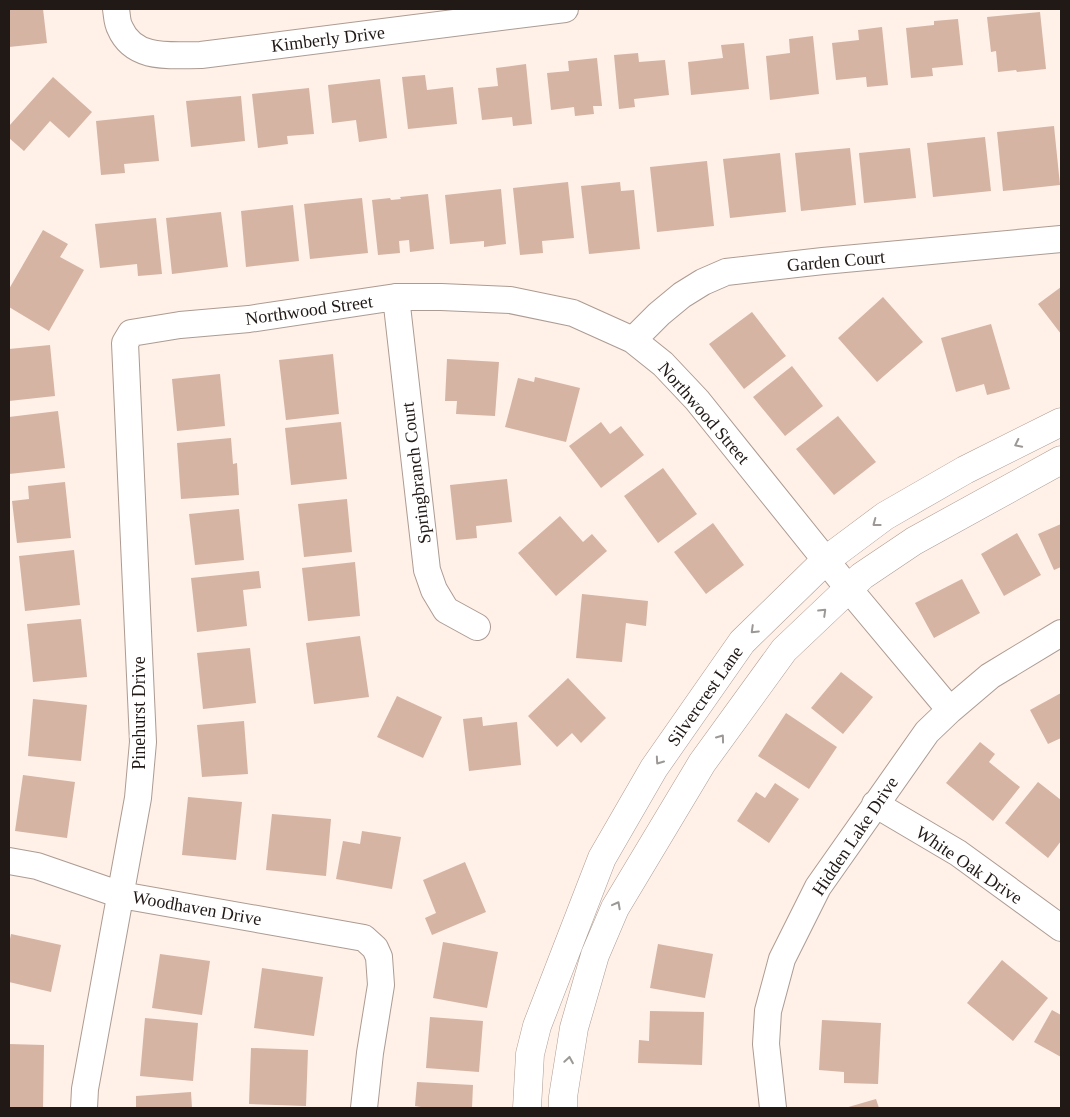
<svg xmlns="http://www.w3.org/2000/svg" width="1070" height="1117" font-family="'Times New Roman',serif">
<style>
.building{fill:#d5b4a3}
.lines{fill:none;stroke-linecap:round;stroke-linejoin:round}
.street-casing{stroke:#ac9b92;stroke-width:28}
.secondary-casing{stroke:#ac9b92;stroke-width:29}
.street{stroke:#fff;stroke-width:26}
.secondary{stroke:#fff;stroke-width:28}
.oneway{stroke:#9b9896}
.labels{text-anchor:middle;dominant-baseline:central;stroke-width:4.5;stroke-linejoin:round;paint-order:stroke}
.street-label{font-size:18px;fill:#201916;stroke:#fff}
</style>
<rect width="100%" height="100%" fill="#fff0e8"/>
<path class="building" d="M9 9H43L47 43 9 47Z
M1040 12 1046 69 1017 72 1016 70 998 72 996 51 991 52 987 17Z
M958 19 963 65 932 68 933 76 911 78 906 28 934 25V21Z
M882 27 888 85 867 87 866 77 836 80 832 43 859 40 858 30Z
M813 36 819 94 770 100 766 56 790 53 789 39Z
M744 43 749 89 691 95 688 62 723 58 721 45Z
M638 53 639 62 665 60 669 95 634 99 635 107 619 109 614 55Z
M597 58 602 106H593L594 114 575 116 574 107 551 110 547 73 569 71 568 61Z
M526 64 532 124 513 126 512 117 482 120 478 88 498 86 496 68Z
M425 75 427 90 453 87 457 124 408 129 402 77Z
M53 77 92 112 69 138 50 121 24 151 9 138V126Z
M380 79 387 138 359 142 356 120 332 123 328 85Z
M309 88 314 134 287 136 288 144 258 148 252 94Z
M241 96 245 141 191 147 186 101Z
M154 115 159 161 124 164 125 173 101 175 96 121Z
M1054 126 1060 185 1003 191 997 132Z
M985 137 991 191 933 197 927 143Z
M850 148 856 205 801 211 795 153Z
M910 148 916 198 864 203 859 153Z
M780 153 786 212 730 218 723 159Z
M707 161 714 226 657 232 650 167Z
M568 182 574 238 542 241 543 253 520 255 513 188Z
M620 182 621 191 634 190 640 249 589 254 581 186Z
M501 189 506 244 484 247V241L450 244 445 195Z
M428 194 434 249 410 252 409 240 399 241 400 253 378 255 372 200 390 198 391 200 401 199 400 197Z
M362 198 368 253 310 259 304 204Z
M293 205 299 261 246 267 241 211Z
M221 212 228 267 172 274 166 218Z
M156 218 162 274 138 276 137 264 100 268 95 224Z
M43 230 68 244 60 257 84 270 49 331 9 307V289Z
M1061 287V334L1038 304Z
M883 297 923 342 877 382 838 338Z
M752 312 786 356 744 389 709 344Z
M991 324 1010 389 987 395 984 384 956 392 941 338Z
M50 345 55 396 9 401V349Z
M333 354 339 414 286 420 279 360Z
M447 359 499 362 495 416 456 414 457 401H445Z
M792 366 823 406 785 436 753 397Z
M220 374 225 426 177 431 172 379Z
M535 377 580 388 566 442 505 427 518 378 534 382Z
M58 411 65 468 9 474V417Z
M838 416 876 462 834 495 796 449Z
M341 422 347 479 291 485 285 428Z
M601 422 610 434 621 426 644 455 601 488 569 446Z
M231 438 233 464 237 463 239 495 181 499 177 443Z
M663 468 697 514 658 543 624 496Z
M507 479 512 522 476 526 477 538 456 540 450 485Z
M65 482 71 538 17 543 12 501 29 499 28 486Z
M347 499 352 552 304 557 298 504Z
M239 509 244 560 195 565 189 514Z
M560 516 583 542 592 534 607 551 556 596 518 553Z
M713 523 744 565 706 594 674 552Z
M1061 524V567L1054 570 1038 534Z
M1017 533 1041 575 1004 596 981 554Z
M74 550 80 605 25 611 19 556Z
M355 562 360 616 308 621 302 568Z
M259 571 261 588 243 590 247 626 197 632 191 578Z
M962 579 980 613 934 638 915 603Z
M582 594 648 601 646 626 626 623 622 662 576 658Z
M81 619 87 677 33 682 27 624Z
M360 636 369 697 314 704 306 643Z
M250 648 256 703 203 709 197 653Z
M841 672 873 697 843 734 811 708Z
M568 678 606 718 581 743 572 733 557 747 528 716Z
M1061 693V738L1048 744 1030 710Z
M397 696 442 717 423 758 377 737Z
M33 699 87 705 81 761 28 756Z
M786 713 837 747 809 789 758 756Z
M482 717 483 726 517 722 521 765 469 771 463 719Z
M244 721 248 774 202 777 197 725Z
M980 742 995 754 989 762 1020 787 993 821 946 783Z
M23 775 75 782 67 838 15 831Z
M1038 782 1061 800V841L1048 858 1005 823Z
M775 783 799 799 769 843 737 821 756 792 765 798Z
M188 797 242 802 236 860 182 855Z
M272 814 331 819 326 876 266 870Z
M362 831 401 837 392 889 336 879 343 841 360 844Z
M465 862 486 912 432 935 425 918 436 913 423 880Z
M11 934 61 945 51 992 9 982V944Z
M443 942 498 952 487 1008 433 998Z
M658 944 713 954 705 998 650 988Z
M160 954 210 961 202 1015 152 1008Z
M1002 960 1048 998 1013 1041 967 1003Z
M262 968 323 977 314 1036 254 1028Z
M1052 1010 1061 1015V1057L1034 1042Z
M650 1011 704 1012 702 1065 638 1063 639 1040 649 1041Z
M430 1017 483 1021 479 1072 426 1068Z
M145 1018 198 1023 193 1081 140 1076Z
M822 1020 881 1023 878 1084 844 1083V1072L819 1070Z
M9 1044 44 1045 43 1108H9Z
M251 1048 308 1050 306 1106 249 1104Z
M417 1082 473 1085 472 1108H427L415 1106Z
M191 1092 192 1108H136V1096Z
M876 1099 879 1108H845Z"/>
<g class="lines">
<defs>
<path id="street" d="M116 9C117 15 117 23 120 28 134 61 172 55 201 55L565 9
M396 297 427 570 434 590 446 610 477 627
M633 340 659 314 682 295 703 282 726 272 823 261 1061 239
M875 804 958 853 1061 928
M9 861 37 866 121 895 364 938 375 948 379 957 381 985 370 1053 364 1108
M84 1108 85 1089 138 798 143 742 125 343 131 333 180 325 249 319 396 297H441L510 300 573 313 633 340 663 364 697 400 848 588 950 710
M773 1108 766 1044 768 1011 782 959 818 887 927 732 950 710 990 676 1061 633"/>
<path id="secondary" d="M527 1108 530 1054 537 1026 602 858 654 768 742 642 826 560 885 516 965 470 1061 422
M563 1108V1097L574 1028 595 955 615 908 702 763 784 650 862 576 914 541 1061 460"/>
</defs>
<use href="#street" class="street-casing"/>
<use href="#secondary" class="secondary-casing"/>
<use href="#street" class="street"/>
<use href="#secondary" class="secondary"/>
</g>
<defs><path id="oneway-chevron" d="M-2-3.5L2.5 0L-2 3.5" fill="none" stroke-width="1.6" stroke-linecap="round" stroke-linejoin="round" transform="scale(1.25)"/></defs>
<g class="oneway">
<use href="#oneway-chevron" transform="translate(1018 444) rotate(154)"/>
<use href="#oneway-chevron" transform="translate(876 523) rotate(143)"/>
<use href="#oneway-chevron" transform="translate(823 612) rotate(-44)"/>
<use href="#oneway-chevron" transform="translate(754 630) rotate(136)"/>
<use href="#oneway-chevron" transform="translate(721 738) rotate(-54)"/>
<use href="#oneway-chevron" transform="translate(659 761) rotate(125)"/>
<use href="#oneway-chevron" transform="translate(617 905) rotate(-62)"/>
<use href="#oneway-chevron" transform="translate(569 1060) rotate(-81)"/>
</g>
<g class="labels">
<g class="street-label">
<text transform="translate(328 39) rotate(-7)">Kimberly Drive</text>
<text transform="translate(836 261) rotate(-5)">Garden Court</text>
<text transform="translate(309 310) rotate(-8)">Northwood Street</text>
<text transform="translate(704 413) rotate(49)">Northwood Street</text>
<text transform="translate(416 473) rotate(-97)">Springbranch Court</text>
<text transform="translate(705 696) rotate(-55)">Silvercrest Lane</text>
<text transform="translate(139 713) rotate(-90)">Pinehurst Drive</text>
<text transform="translate(855 836) rotate(-56)">Hidden Lake Drive</text>
<text transform="translate(969 865) rotate(34)">White Oak Drive</text>
<text transform="translate(197 908) rotate(10)">Woodhaven Drive</text>
</g>
</g>
<rect width="1070" height="1117" fill="none" stroke="#201916" stroke-width="20"/>
</svg>
